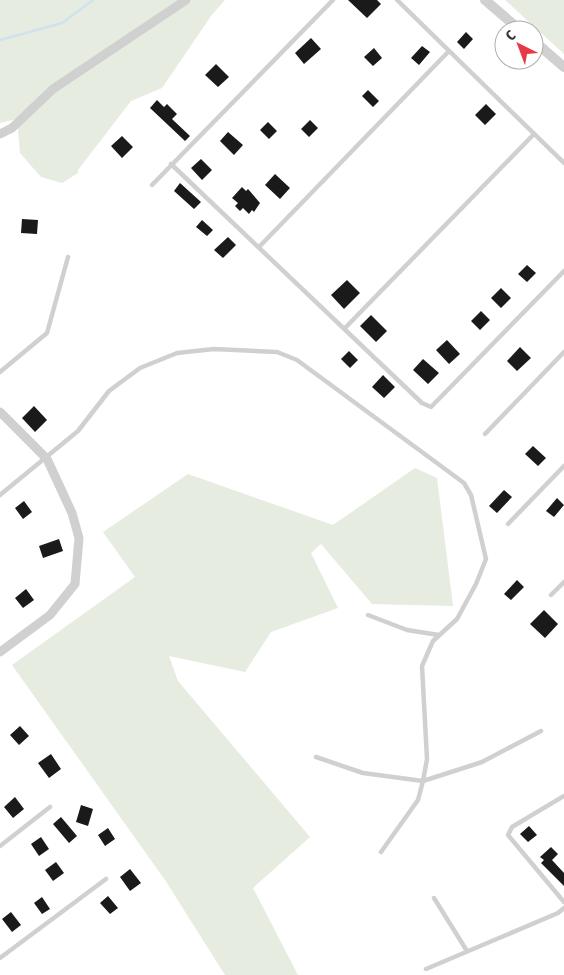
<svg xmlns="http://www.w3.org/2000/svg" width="564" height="975" font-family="'Fira Sans Condensed',sans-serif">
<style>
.green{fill:#e6ecdf}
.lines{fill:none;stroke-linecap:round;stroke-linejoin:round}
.stream{stroke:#cfe2ee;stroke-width:2.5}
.building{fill:#1a1a1a}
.service{stroke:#d0d0d0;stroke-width:4.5}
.minor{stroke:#d0d0d0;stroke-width:9}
.tertiary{stroke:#d0d0d0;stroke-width:10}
</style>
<rect width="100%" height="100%" fill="#fff"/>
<path class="green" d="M0 0H225L211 16 162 88 131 101 78 170V173L62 183 41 177 20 153 17 119 0 123Z
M505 0H564V54Z
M415 468 437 478 453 606 372 604 321 544 311 553 338 608 271 632 245 672 169 656 178 681 310 837 253 888 298 975H225L165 880 12 665 135 577 103 532 188 474 333 525Z"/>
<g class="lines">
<path class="stream" d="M0 40 62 23 93 0"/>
</g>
<path class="building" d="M348 0H377L381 4 367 18Z
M466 32 473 39 464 49 457 42Z
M311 38 321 49 304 64 295 53Z
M422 46 430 52 419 65 411 58Z
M374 48 382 58 373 66 364 57Z
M216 64 229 77 218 87 205 75Z
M368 90 379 101 373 107 362 96Z
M157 100 164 107 167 104 177 114 172 119 190 136 185 141 150 108Z
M486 104 496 114 485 125 475 115Z
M310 120 318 128 309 137 301 129Z
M268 122 277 131 269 139 260 130Z
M228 132 243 145 234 155 220 141Z
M122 136 133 147 122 158 111 146Z
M201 159 212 170 202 180 191 168Z
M275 174 290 188 280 199 265 185Z
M180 183 201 202 194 209 174 191Z
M242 187 246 191 248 189 260 203 254 212 252 210 249 214 243 208 240 211 235 206 238 203 232 198Z
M22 219 38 220 37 234 21 233Z
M202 220 213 230 207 236 196 227Z
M228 237 236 245 223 258 214 250Z
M527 265 536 273 527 282 518 274Z
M347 280 360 293 344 309 331 295Z
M501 288 511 298 501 308 491 298Z
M481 311 490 320 480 330 471 321Z
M371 315 387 331 376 342 360 326Z
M447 340 460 354 449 364 436 350Z
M520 347 531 358 517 371 507 361Z
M349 351 358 360 350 368 341 359Z
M423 359 439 373 428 384 413 370Z
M383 375 395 387 384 398 372 387Z
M34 406 47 420 35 432 22 418Z
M533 446 546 458 538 466 525 454Z
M504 490 512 497 497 513 489 506Z
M557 498 564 505 554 517 546 511Z
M24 501 32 512 23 519 15 508Z
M59 539 63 551 43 558 39 546Z
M517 580 524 587 511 600 504 594Z
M26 589 34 600 23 608 15 598Z
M544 610 558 624 545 638 530 624Z
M20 726 29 736 19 745 10 735Z
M51 754 61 769 49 778 38 763Z
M15 797 24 809 13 818 4 807Z
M81 805 93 809 88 826 76 822Z
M61 817 77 836 69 843 53 824Z
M529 826 537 835 528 842 520 834Z
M108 828 115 839 105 846 98 835Z
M41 837 49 849 39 856 31 844Z
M551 847 558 854 552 860 564 873V886L541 863 544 860 540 857Z
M56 862 64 873 53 881 45 870Z
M130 869 141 883 130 891 120 877Z
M108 896 118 908 110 914 100 903Z
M42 897 50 909 42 914 34 903Z
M11 912 21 925 12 932 2 919Z"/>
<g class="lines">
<path class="service" d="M397 0 564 163
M171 164 422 403 431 407 564 271
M152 185 333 0
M259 247 449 51
M345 328 534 134
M0 372 47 333 68 257
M485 434 564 352
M0 495 78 431 109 391 140 368 177 353 214 349 277 352 297 360 464 483 471 495 486 559 476 584 457 619 433 641 422 666 427 759 423 781 418 800 381 852
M508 524 564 466
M551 595 564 582
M368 615 407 630 439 635
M316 757 363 773 423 781 482 762 541 731
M564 796 512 827 508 835 564 902
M0 846 50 807
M434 898 467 951
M0 958 106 879
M426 969 558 913 564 908"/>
<path class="minor" d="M0 134 12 128 53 89 186 0
M0 412 47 459 72 513 79 538 75 584 50 615 0 652"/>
<path class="tertiary" d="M485 0 520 30
M534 41 564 67"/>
</g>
<g transform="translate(519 45) rotate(318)"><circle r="24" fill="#ffffff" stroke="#adadad"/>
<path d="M0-4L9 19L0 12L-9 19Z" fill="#e63946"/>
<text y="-8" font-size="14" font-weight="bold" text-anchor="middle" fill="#333333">С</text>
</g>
</svg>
